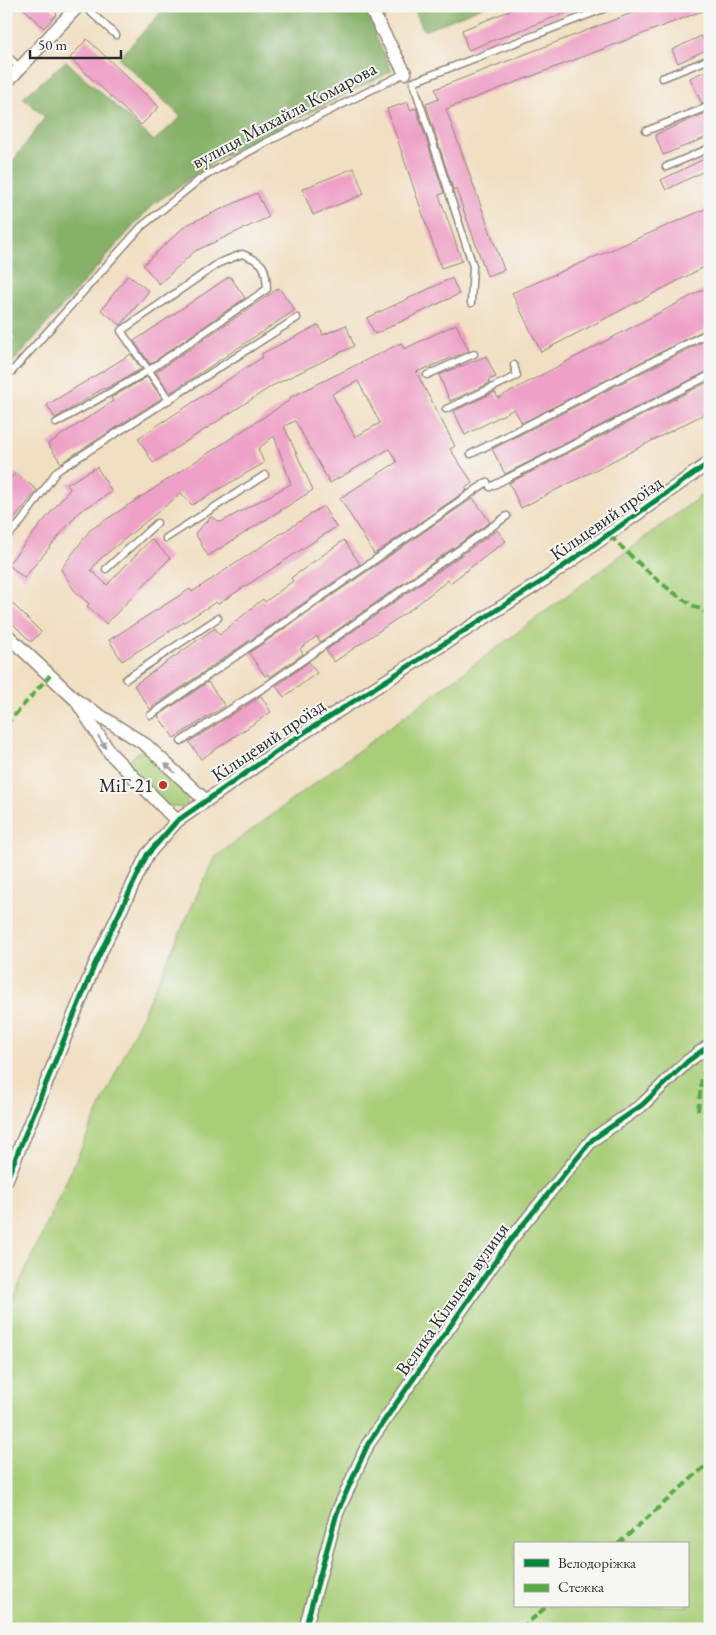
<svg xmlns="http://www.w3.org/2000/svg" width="716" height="1635" font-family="'EB Garamond',serif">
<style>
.green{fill:#a9ce78;stroke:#6a7c52;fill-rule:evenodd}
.forest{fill:#86b168;stroke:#586e4a}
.building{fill:#eea0c6;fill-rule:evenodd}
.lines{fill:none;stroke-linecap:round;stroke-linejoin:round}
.lane-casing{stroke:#8e8576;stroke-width:9}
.street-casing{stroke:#8e8576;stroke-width:15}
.lane{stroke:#fff;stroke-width:6}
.street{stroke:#fff;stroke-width:12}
.quiet{stroke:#54ab44;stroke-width:4;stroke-dasharray:8 4;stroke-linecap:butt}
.cycleway-casing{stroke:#f6f6f2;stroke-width:8}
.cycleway{stroke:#00873e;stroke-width:5}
.oneway{fill:#a0a0a0}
.poi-dot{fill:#c8321e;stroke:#f6f6f2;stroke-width:2}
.labels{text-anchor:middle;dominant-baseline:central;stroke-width:4;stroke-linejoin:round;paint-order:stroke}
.street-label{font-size:19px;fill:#2b2b2b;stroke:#f6f6f2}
.poi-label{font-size:19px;fill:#2b2b2b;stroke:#f6f6f2;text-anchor:end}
</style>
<rect width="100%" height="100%" fill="#f6f6f2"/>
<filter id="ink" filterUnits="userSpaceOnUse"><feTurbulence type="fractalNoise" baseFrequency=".02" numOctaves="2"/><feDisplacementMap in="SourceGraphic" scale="10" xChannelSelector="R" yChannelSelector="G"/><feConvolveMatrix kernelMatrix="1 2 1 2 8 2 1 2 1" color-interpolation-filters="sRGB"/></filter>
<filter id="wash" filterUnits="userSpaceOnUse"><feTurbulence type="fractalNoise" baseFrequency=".0096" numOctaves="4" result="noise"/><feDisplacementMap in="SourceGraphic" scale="20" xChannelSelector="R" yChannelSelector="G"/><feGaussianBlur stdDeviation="1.12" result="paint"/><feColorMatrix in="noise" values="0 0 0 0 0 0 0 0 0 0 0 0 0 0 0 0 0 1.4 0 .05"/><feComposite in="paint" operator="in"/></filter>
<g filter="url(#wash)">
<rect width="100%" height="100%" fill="#f1dfc2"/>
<path class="green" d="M710 489V1629H6V1313L214 858ZM515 1544H687V1606H515Z
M146 745 187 783V808L161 805 123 767Z"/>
<path class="forest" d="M167 6H406L387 15 375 35 392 71 223 156 152 205 6 370V346L15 337 6 326V224L14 217 6 202V171L45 117 23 98 66 61 154 141 181 117 119 58Z
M413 6H485L424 31Z"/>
<g id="blocks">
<path class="building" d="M21 6H49L57 14 44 28Z
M521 6 581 7 468 50 462 30Z
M650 6 710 8 446 109 504 270 487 276 456 189 453 190 426 104 439 99 435 89Z
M701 36 708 49 678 63 672 50Z
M87 39 159 107 141 125 70 58Z
M710 69V101L702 104 690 78Z
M408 102 410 110 416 108 444 193 439 195 462 261 441 268 387 109Z
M710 111V136L663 155 655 135Z
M710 156V168L666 190 661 180Z
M354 168 364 194 313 215 302 189Z
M257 193 269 217 195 251 159 284 143 265 186 225Z
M710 207V264L541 352 512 293Z
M128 275 149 291 121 325 101 310Z
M230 276 245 298 150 364 134 341Z
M452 278 459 294 375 334 367 318Z
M710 286V327L522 423 514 409 465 435 454 411 495 392 498 398Z
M279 288 295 310 170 393 156 372Z
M456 324 469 351 416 372 455 446 450 449 473 483 465 488 467 490 374 554 340 498 397 462 389 449 330 483 295 421 284 426 313 490 208 556 195 533 211 517 221 522 291 484 274 436 258 449 264 463 192 505 181 493 99 560 91 570 107 585 151 539 170 558 106 624 87 606 89 604 74 590 61 569 90 530 290 400 289 398 401 343 404 349ZM358 381 380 423 355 437 332 394Z
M319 325 323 335 346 325 354 346 272 386 153 463 138 438 263 357 261 354Z
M710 338V370L505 474 492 449Z
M131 354 141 369 105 389 104 388 55 418 47 405Z
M486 356 496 377 488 380 490 383 450 401 439 375Z
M147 377 162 398 61 463 48 444 113 401 111 398Z
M710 381V411L521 508 509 483Z
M97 467 112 492 79 512 24 578 8 564 70 489 67 484Z
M15 473 37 490 6 530V485Z
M473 498 490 522 320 642 317 636 300 649 303 654 270 677 268 674 265 676 249 653Z
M323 506 336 527 218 604 216 602 122 661 109 640 190 589 192 592Z
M497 530 506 541 450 583 448 580 414 607 334 662 326 650Z
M344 540 360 564 150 709 134 685 215 628 219 635 263 599 265 602 293 581 291 578Z
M6 597 41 632 31 642 6 617Z
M309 662 317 673 284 697 276 686Z
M208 682 225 706 174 738 158 716Z
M261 696 271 712 201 759 189 742Z"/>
</g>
</g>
<g filter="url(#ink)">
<use href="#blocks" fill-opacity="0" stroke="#8e8576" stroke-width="1"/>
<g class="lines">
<defs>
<path id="lane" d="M84 6 116 35
M6 55 20 68
M662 78 710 59
M646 131 710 106
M666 167 710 148
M471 303 473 266 413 82 611 6
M427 375 474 354
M6 378 141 227 200 179 265 143 405 73
M446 409 517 376 514 365
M56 423 148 371 267 289C266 266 264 262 242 254L219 263 121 331 169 400
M471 454 710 332
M490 487 710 375
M6 538 21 522 57 471 297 318
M166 538 265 475
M106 569 157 523
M126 679 218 618
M151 715 487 482
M181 741 265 687 507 516"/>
<path id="street" d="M369 6 405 73
M6 83 78 6
M6 634 77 701 146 745 206 801
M79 705 110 753 177 821
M6 1181 95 964 147 855 177 821 299 736 544 580 710 462
M305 1629 337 1513 368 1444 508 1243 592 1140 642 1105 688 1061 710 1045"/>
</defs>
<use href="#lane" class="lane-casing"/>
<use href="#street" class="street-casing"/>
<use href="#lane" class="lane"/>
<use href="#street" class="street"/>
<path class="quiet" d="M610 536C640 564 671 597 710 614
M6 725 50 675
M698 1111 702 1077 706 1069
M618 1544 710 1462
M521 1629 547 1606"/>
<defs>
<path id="cycleway" d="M6 1181 95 964 147 855 177 821 299 736 544 580 710 462
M305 1629 337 1513 368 1444 508 1243 592 1140 642 1105 688 1061 710 1045"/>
</defs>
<use href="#cycleway" class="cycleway-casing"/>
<use href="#cycleway" class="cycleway"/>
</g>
<defs><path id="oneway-solid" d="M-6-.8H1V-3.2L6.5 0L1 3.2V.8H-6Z" transform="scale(1.25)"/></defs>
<g class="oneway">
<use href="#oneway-solid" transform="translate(102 742) rotate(58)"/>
<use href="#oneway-solid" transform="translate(170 768) rotate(-137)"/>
</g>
</g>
<circle class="poi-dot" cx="163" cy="785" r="5"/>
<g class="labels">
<g class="street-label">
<text transform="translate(284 115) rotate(-28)">вулиця Михайла Комарова</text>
<text transform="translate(606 518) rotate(-35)">Кільцевий проїзд</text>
<text transform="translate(268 740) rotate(-34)">Кільцевий проїзд</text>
<text transform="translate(452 1299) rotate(-55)">Велика Кільцева вулиця</text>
</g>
<g class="poi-label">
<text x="153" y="785">МіГ-21</text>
</g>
</g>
<rect width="716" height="1635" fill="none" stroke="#f6f6f2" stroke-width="25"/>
<rect x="514" y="1542" width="175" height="65" fill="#f6f6f2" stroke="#a5a5a2"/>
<rect x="524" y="1559" width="25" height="8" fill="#00873e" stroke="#a5a5a2"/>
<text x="558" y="1568" font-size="15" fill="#2b2b2b">Велодоріжка</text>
<rect x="524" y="1584" width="25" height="8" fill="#54ab44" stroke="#a5a5a2"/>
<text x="558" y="1592" font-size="15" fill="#2b2b2b">Стежка</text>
<path d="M30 50v8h91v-8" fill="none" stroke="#2b2b2b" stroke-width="2.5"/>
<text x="38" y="50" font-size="15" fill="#2b2b2b" stroke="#f6f6f2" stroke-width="4" paint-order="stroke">50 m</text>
</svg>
